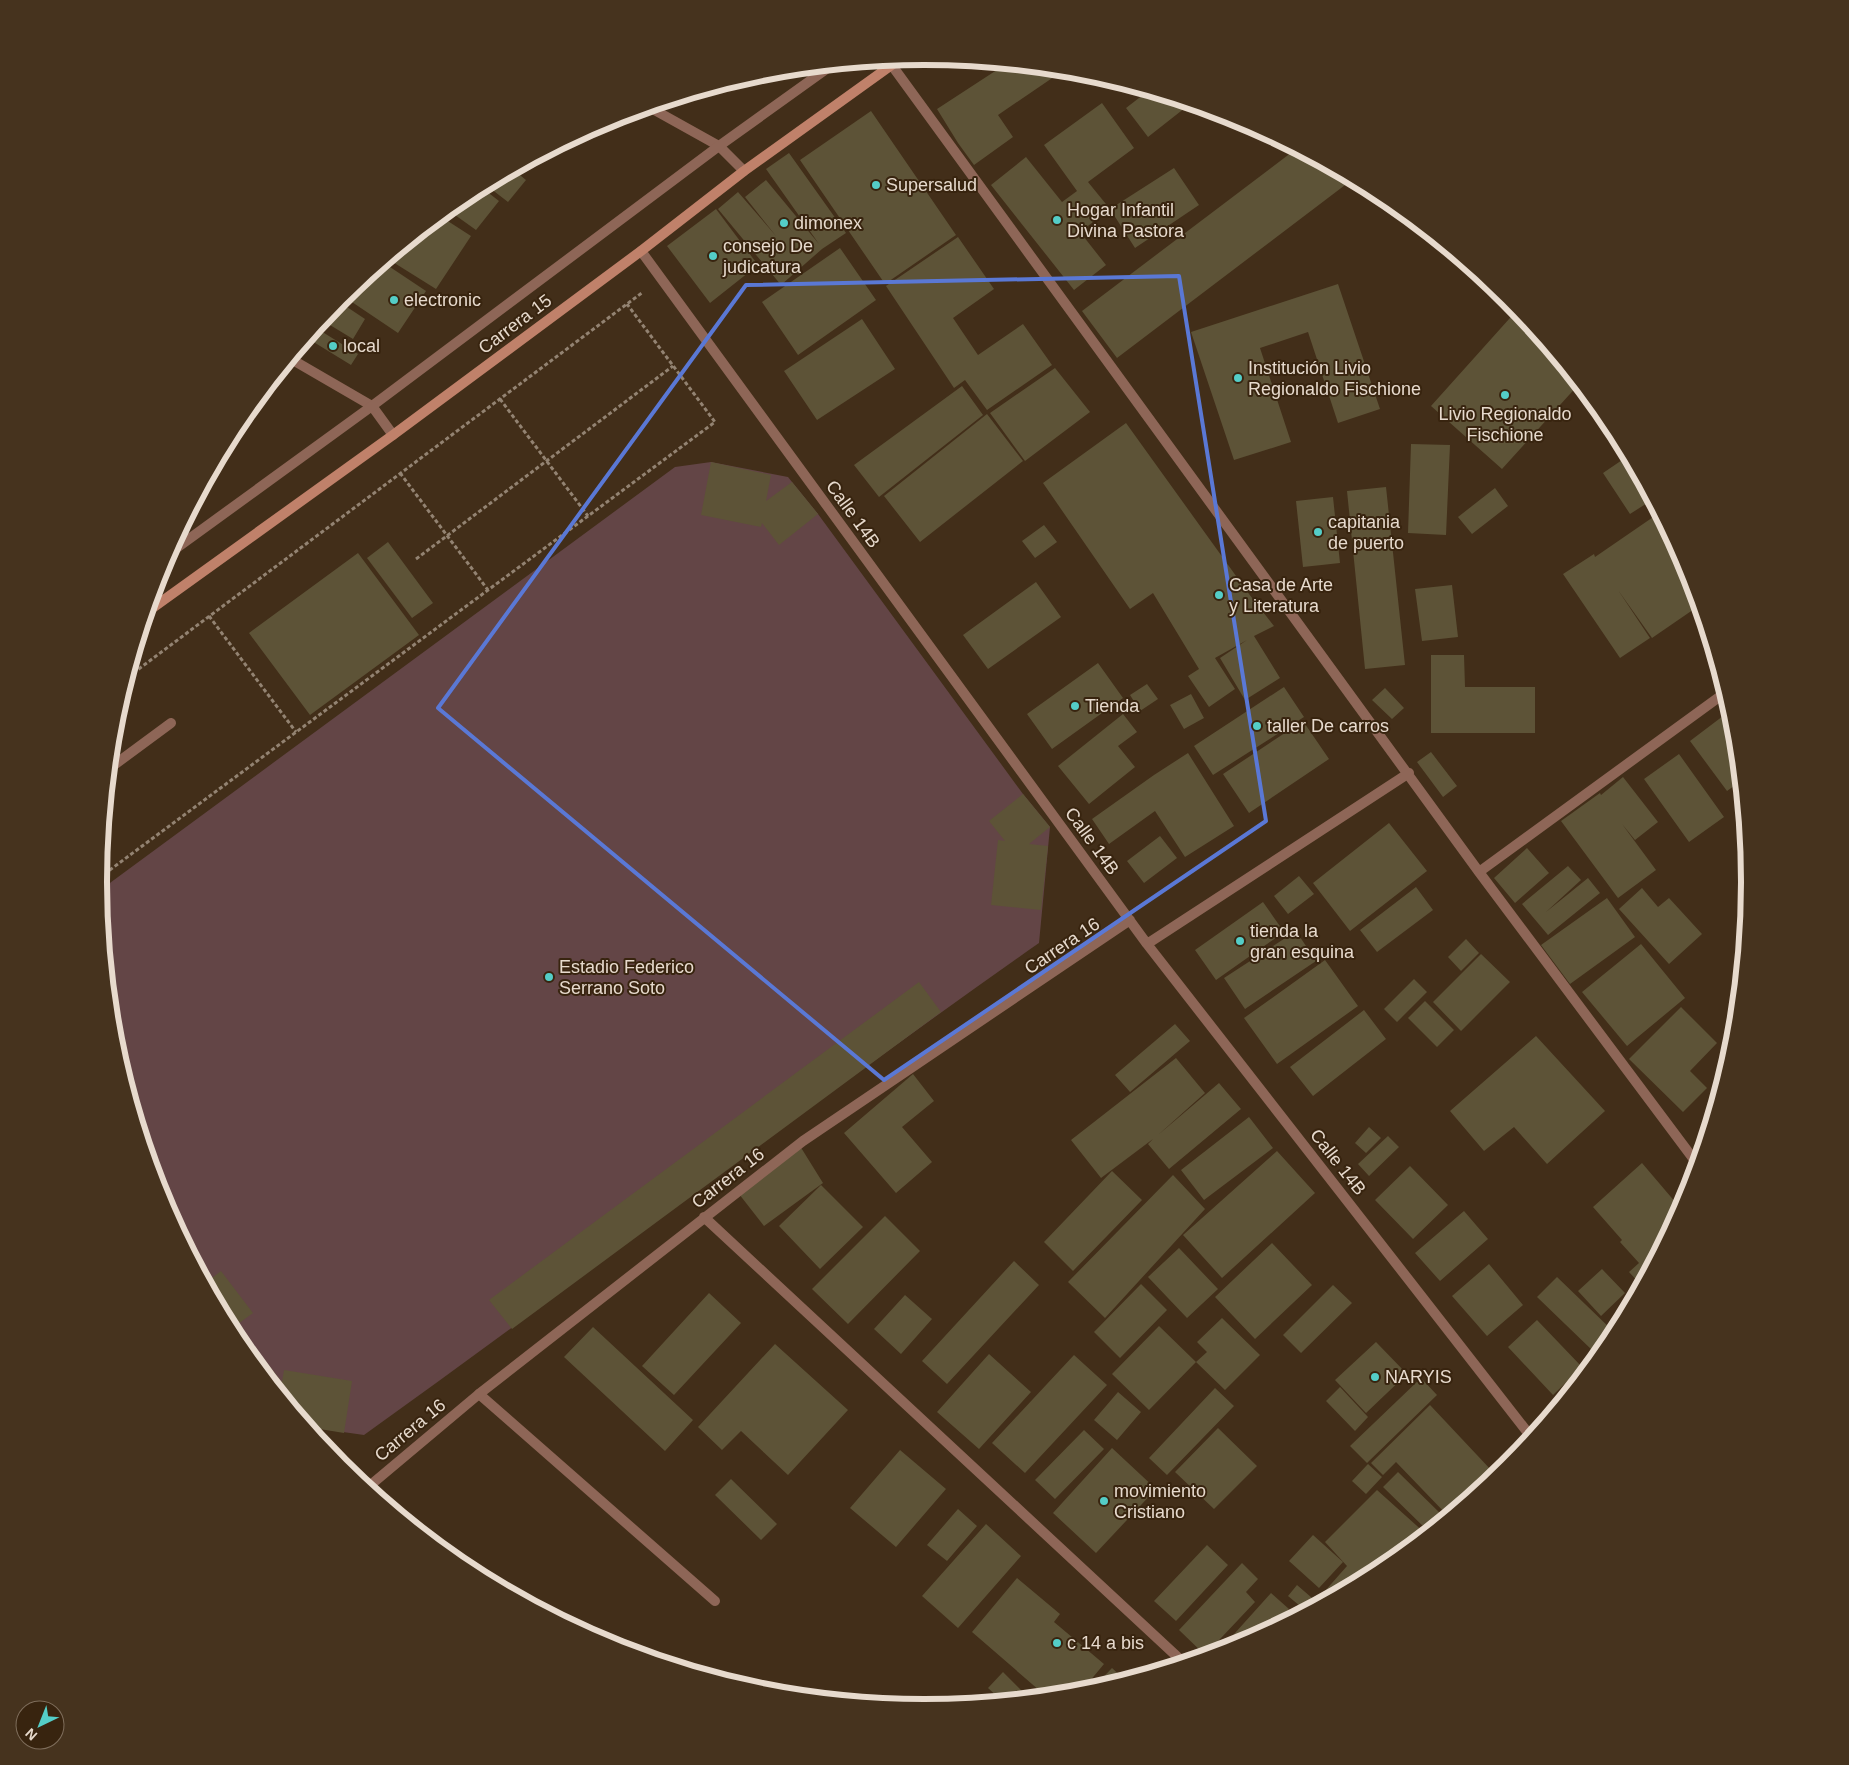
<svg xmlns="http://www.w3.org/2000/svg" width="1849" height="1765" font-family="Arial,sans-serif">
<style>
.green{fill:#634546}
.building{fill:#5d5337}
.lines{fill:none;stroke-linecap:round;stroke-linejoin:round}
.path{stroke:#938372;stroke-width:3;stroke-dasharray:4 2.5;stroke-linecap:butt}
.service{stroke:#8e6657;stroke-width:10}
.minor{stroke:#8e6657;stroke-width:10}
.tertiary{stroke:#8e6657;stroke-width:10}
.secondary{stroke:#c0816a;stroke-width:10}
.marked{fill:none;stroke:#5a78d5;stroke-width:4;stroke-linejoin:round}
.poi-dot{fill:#54cdc7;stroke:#38240f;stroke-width:2}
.labels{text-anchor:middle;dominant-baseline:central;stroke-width:4;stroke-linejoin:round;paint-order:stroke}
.poi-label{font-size:18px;fill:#e7dacd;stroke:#38240f;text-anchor:start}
.street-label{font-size:18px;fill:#e7dacd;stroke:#38240f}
.rim{fill:none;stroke:#e7dacd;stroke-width:6}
</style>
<rect width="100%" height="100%" fill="#422e19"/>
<path class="green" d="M711 462 788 477 818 514 1023 794 1050 827 1039 943C811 1103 590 1273 364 1435L308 1427 237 1341 161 1198 114 1043 99 891 675 467Z"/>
<path class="building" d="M1006 64 1064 70 998 115 1013 137 974 165 958 143 937 109Z
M1148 91 1190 104 1148 137 1126 108Z
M1102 103 1134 148 1088 182 1110 209 1080 232 1106 265 1074 290 991 185 1026 157 1062 202 1077 191 1044 145Z
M871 111 956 235 885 284 800 160Z
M1296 149 1353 179 1117 358 1082 311Z
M789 153 846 233 822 249 781 285 718 209 738 192 776 236 745 197 766 180 819 244 766 169Z
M518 167 515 171 526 180 508 202 486 185Z
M1174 168 1199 205 1135 248 1110 209Z
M481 187 499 201 476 230 448 210 466 195Z
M716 209 758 265 710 303 667 246Z
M440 216 471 236 436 289 388 259Z
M958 237 994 289 953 318 978 355 1023 324 1052 365 987 410 965 380 954 388 886 286Z
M840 248 876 300 798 355 762 302Z
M384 263 426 291 398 333 343 296Z
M1338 284 1380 409 1338 423 1308 332 1260 348 1291 442 1234 460 1191 332Z
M338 301 365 319 353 339 325 322Z
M1518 309 1579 384 1502 469 1431 406Z
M862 319 895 369 817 420 784 371Z
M316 328 358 354 351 365 307 338Z
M1055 368 1090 412 1025 461 990 413Z
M962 386 983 415 879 497 854 465Z
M987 414 1023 461 920 542 884 496Z
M1126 423 1249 594 1274 626 1254 636 1280 678 1245 700 1220 658 1247 640 1215 658 1235 689 1209 707 1188 676 1199 669 1153 593 1130 609 1043 483Z
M1411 444 1450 445 1446 535 1408 533Z
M1628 456 1652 500 1630 514 1603 473Z
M711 462 771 475 766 501 792 482 818 514 779 545 762 523 761 527 701 515Z
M1386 487 1405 665 1365 669 1347 491Z
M1495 488 1508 506 1472 534 1458 517Z
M1333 497 1340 563 1303 567 1296 501Z
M1659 513 1688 567 1700 605 1652 638 1618 590 1650 638 1620 658 1563 574 1594 554 1595 557Z
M1044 525 1057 542 1035 558 1022 541Z
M388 542 433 603 412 618 367 558Z
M358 553 419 635 310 715 249 633Z
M1036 582 1061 617 988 669 963 635Z
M1452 585 1458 637 1422 641 1415 589Z
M1431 655H1464L1465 687H1535V733H1431Z
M1098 663 1123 698 1052 749 1027 714Z
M1147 684 1158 699 1140 711 1130 695Z
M1284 687 1304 717 1213 775 1194 746Z
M1385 688 1404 708 1392 719 1372 700Z
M1191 694 1204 718 1184 729 1170 705Z
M1123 714 1137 732 1118 746 1135 767 1089 804 1058 766Z
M1723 716 1736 732 1741 781 1727 791 1690 741Z
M1303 721 1329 759 1249 813 1223 774Z
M1431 752 1457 786 1443 797 1417 762Z
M1188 753 1234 826 1185 857 1155 811 1109 844 1092 819 1154 775Z
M1679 754 1724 817 1689 842 1644 779Z
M1623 777 1658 822 1635 840 1622 824 1656 870 1618 898 1561 821 1600 793 1601 795Z
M1023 794 1050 827 1029 844 1048 846 1041 910 991 905 998 840 1005 841 989 821Z
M1389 823 1427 871 1350 931 1313 883Z
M1160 836 1177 858 1144 883 1127 861Z
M1527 848 1549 873 1515 903 1494 878Z
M1568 866 1581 880 1546 912 1588 878 1600 893 1548 935 1522 904Z
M1299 876 1314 894 1288 914 1274 896Z
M1416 887 1433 910 1377 952 1360 930Z
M1642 888 1658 907 1669 898 1702 934 1669 964 1619 909Z
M1607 898 1635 937 1570 984 1541 945Z
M1263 902 1284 932 1216 980 1195 950Z
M1296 931 1316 961 1245 1009 1224 978Z
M1466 939 1479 953 1461 971 1448 957Z
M1641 944 1685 998 1627 1046 1582 992Z
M1481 954 1510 982 1461 1031 1433 1002Z
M1325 960 1358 1006 1277 1064 1244 1018Z
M1414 979 1427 992 1397 1022 1384 1009Z
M919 982 941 1012 512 1329 489 1300Z
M1425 1001 1454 1030 1437 1047 1408 1018Z
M1681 1007 1717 1043 1690 1071 1707 1088 1683 1112 1629 1059Z
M1364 1010 1386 1039 1313 1096 1290 1067Z
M1175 1024 1190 1041 1130 1092 1115 1075Z
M1536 1036 1605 1111 1547 1164 1514 1127 1484 1151 1450 1111Z
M1176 1058 1205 1093 1158 1135 1219 1083 1241 1109 1169 1169 1148 1144 1153 1139 1101 1178 1071 1140Z
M1727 1070 1722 1085 1717 1080Z
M913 1074 934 1101 902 1127 932 1162 896 1193 844 1133Z
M1249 1117 1273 1148 1204 1200 1181 1170Z
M1369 1127 1381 1138 1366 1153 1355 1143Z
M1708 1132 1706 1140 1701 1155 1693 1147Z
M1388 1136 1399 1147 1369 1176 1358 1164Z
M800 1146 823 1183 764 1226 739 1194Z
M1277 1151 1315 1193 1222 1278 1183 1235Z
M1642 1163 1682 1210 1641 1285 1629 1272 1639 1263 1620 1242 1622 1240 1593 1207Z
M1410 1166 1448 1205 1413 1239 1375 1200Z
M1112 1171 1142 1200 1073 1271 1044 1242Z
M1173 1175 1205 1209 1105 1318 1068 1282Z
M821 1185 863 1227 820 1269 779 1226Z
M1464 1211 1488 1239 1440 1281 1415 1253Z
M885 1216 920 1251 848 1324 812 1289Z
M1272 1243 1312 1285 1255 1339 1215 1297Z
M1179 1248 1218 1289 1187 1318 1148 1277Z
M1014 1261 1039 1285 947 1384 922 1361Z
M1489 1264 1523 1305 1487 1336 1452 1296Z
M1602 1269 1625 1293 1601 1316 1578 1291Z
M221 1271 253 1313 231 1329 204 1278 207 1282Z
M1557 1277 1613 1331 1593 1351 1537 1297Z
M1141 1284 1167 1310 1120 1358 1094 1332Z
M1333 1285 1352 1303 1301 1353 1283 1335Z
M709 1293 741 1323 674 1395 642 1366Z
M905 1295 932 1319 901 1354 874 1329Z
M1222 1318 1260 1355 1225 1390 1196 1362 1207 1352 1197 1342Z
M1537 1320 1582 1367 1553 1395 1508 1347Z
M1159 1326 1196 1362 1149 1410 1112 1374Z
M593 1327 693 1420 665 1451 564 1357Z
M1376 1342 1407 1374 1366 1413 1335 1380Z
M775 1344 848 1410 788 1475 741 1431 722 1450 698 1427Z
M260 1354 282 1382 284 1370 352 1381 344 1433 308 1427 252 1359Z
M989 1354 1031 1392 979 1449 937 1412Z
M1074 1355 1107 1385 1025 1473 992 1443Z
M1421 1378 1437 1395 1367 1463 1350 1446Z
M1340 1387 1368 1417 1355 1431 1326 1401Z
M1215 1388 1234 1406 1167 1475 1149 1458Z
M1118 1392 1141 1412 1117 1440 1094 1420Z
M1430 1405 1492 1471 1447 1515 1396 1462 1383 1475 1371 1463Z
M1218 1428 1257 1466 1214 1509 1175 1472Z
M1084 1430 1104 1449 1055 1499 1035 1480Z
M1112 1448 1156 1489 1096 1553 1053 1513Z
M900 1450 946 1489 896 1547 850 1508Z
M1368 1464 1382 1477 1366 1494 1352 1481Z
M1398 1472 1443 1516 1428 1531 1383 1487Z
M731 1479 777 1524 761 1540 715 1495Z
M1377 1490 1426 1534 1383 1570 1321 1603 1317 1600 1347 1566 1325 1542Z
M958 1509 977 1526 947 1561 927 1545Z
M986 1524 1021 1556 958 1628 922 1596Z
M1313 1535 1343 1562 1319 1588 1289 1561Z
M1207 1545 1228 1565 1176 1621 1154 1601Z
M1242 1563 1258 1579 1246 1592 1255 1602 1205 1655 1179 1630Z
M1017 1578 1060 1614 1054 1622 1104 1664 1079 1694 1047 1697 972 1632Z
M1297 1585 1319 1604 1306 1611 1288 1596Z
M1271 1593 1289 1609 1269 1630 1240 1646 1217 1653Z
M1112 1668 1126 1681 1089 1692Z
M1003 1672 1026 1695 1022 1699 1002 1701 988 1688Z"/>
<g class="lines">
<path class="path" d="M500 399 588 516
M400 473 488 590
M416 559 673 366
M209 616 296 732
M128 677 643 292
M99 878 715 422 627 304"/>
<path class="service" d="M110 768 171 723
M479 1394 715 1601"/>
<path class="minor" d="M888 60 1479 872 1698 1165
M649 107 719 146 744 171
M641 251 1147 944 1532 1438
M291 359 372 406 393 435
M1479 872 1726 692
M1147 944 1409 773
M704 1217 1184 1663
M367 1488 479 1394 803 1141 1130 920"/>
<path class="tertiary" d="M167 555 372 406 719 146 832 65"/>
<path class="secondary" d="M147 612 393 435 641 251 744 171 900 59"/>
</g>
<path class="marked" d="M1179 276 1266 821 884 1080 438 708 746 285Z"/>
<g class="poi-dot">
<circle cx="876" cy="185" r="5"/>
<circle cx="1057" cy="220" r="5"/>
<circle cx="784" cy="223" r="5"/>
<circle cx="713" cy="256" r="5"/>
<circle cx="394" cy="300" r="5"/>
<circle cx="333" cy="346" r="5"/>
<circle cx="1238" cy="378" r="5"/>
<circle cx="1505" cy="395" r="5"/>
<circle cx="1318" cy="532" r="5"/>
<circle cx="1219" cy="595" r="5"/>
<circle cx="1075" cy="706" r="5"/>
<circle cx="1257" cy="726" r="5"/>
<circle cx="1240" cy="941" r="5"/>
<circle cx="549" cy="977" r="5"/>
<circle cx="1375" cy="1377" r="5"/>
<circle cx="1104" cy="1501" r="5"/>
<circle cx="1057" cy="1643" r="5"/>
</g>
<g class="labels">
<g class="poi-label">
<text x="886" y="185">Supersalud</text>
<text x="1067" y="210">Hogar Infantil<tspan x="1067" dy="21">Divina Pastora</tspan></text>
<text x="794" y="223">dimonex</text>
<text x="723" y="246">consejo De<tspan x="723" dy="21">judicatura</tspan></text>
<text x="404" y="300">electronic</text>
<text x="343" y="346">local</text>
<text x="1248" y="368">Institución Livio<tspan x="1248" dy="21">Regionaldo Fischione</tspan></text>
<text x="1505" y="414" text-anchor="middle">Livio Regionaldo<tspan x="1505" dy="21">Fischione</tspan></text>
<text x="1328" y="522">capitania<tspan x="1328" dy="21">de puerto</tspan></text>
<text x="1229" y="585">Casa de Arte<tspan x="1229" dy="21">y Literatura</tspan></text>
<text x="1085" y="706">Tienda</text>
<text x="1267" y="726">taller De carros</text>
<text x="1250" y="931">tienda la<tspan x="1250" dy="21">gran esquina</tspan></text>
<text x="559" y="967">Estadio Federico<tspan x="559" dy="21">Serrano Soto</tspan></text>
<text x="1385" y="1377">NARYIS</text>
<text x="1114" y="1491">movimiento<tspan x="1114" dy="21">Cristiano</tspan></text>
<text x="1067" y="1643">c 14 a bis</text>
</g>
<g class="street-label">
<text transform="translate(515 324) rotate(-37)">Carrera 15</text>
<text transform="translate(853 514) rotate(54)">Calle 14B</text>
<text transform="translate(1092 841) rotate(54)">Calle 14B</text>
<text transform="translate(1062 946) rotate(-34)">Carrera 16</text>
<text transform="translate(1338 1162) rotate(52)">Calle 14B</text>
<text transform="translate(728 1178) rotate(-38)">Carrera 16</text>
<text transform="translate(410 1430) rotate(-40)">Carrera 16</text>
</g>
</g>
<path d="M0 0H1849V1765H0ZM107 882a817 817 0 1 1 1634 0a817 817 0 1 1-1634 0Z" fill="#46331e" fill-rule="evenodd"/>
<path class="rim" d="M107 882a817 817 0 1 1 1634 0a817 817 0 1 1-1634 0Z"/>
<g transform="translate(40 1725) rotate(223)"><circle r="24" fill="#38240f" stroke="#7e6d5b"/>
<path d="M0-4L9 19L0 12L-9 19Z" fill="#54cdc7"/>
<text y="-8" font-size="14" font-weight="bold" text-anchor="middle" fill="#e7dacd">N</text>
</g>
</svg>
